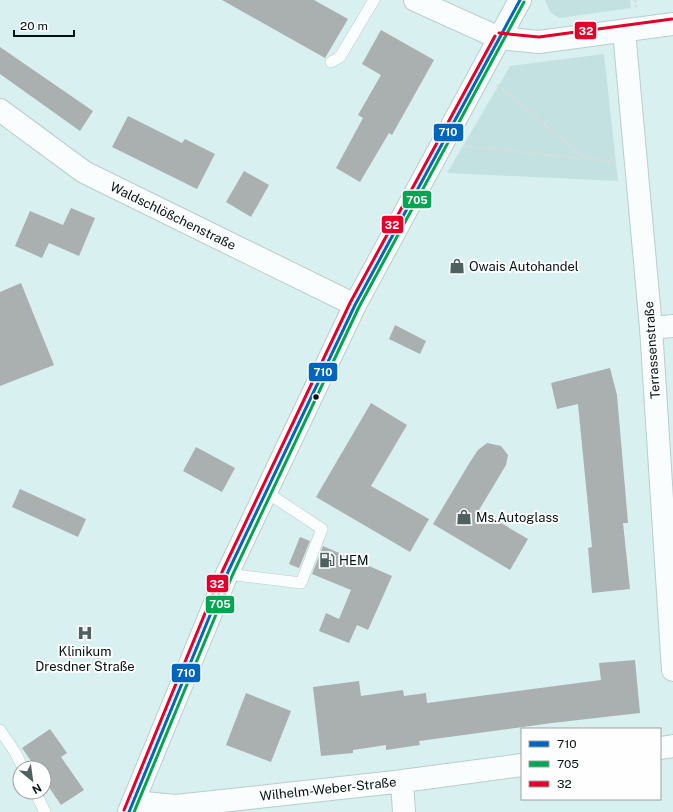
<svg xmlns="http://www.w3.org/2000/svg" width="673" height="812" font-family="'Public Sans',sans-serif">
<style>
.green{fill:#c3e1e0}
.building{fill:#aaafaf}
.lines{fill:none;stroke-linecap:round;stroke-linejoin:round}
.lane-casing{stroke:#bacdcd;stroke-width:12}
.street-casing{stroke:#bacdcd;stroke-width:24}
.primary-casing{stroke:#bacdcd;stroke-width:24}
.path{stroke:#d6dddd;stroke-width:2.5;stroke-dasharray:3 2;stroke-linecap:butt}
.lane{stroke:#f9fdfd;stroke-width:11}
.street{stroke:#f9fdfd;stroke-width:22}
.primary{stroke:#f9fdfd;stroke-width:22}
.bus-1-casing{stroke:#fefefe;stroke-width:6}
.bus-2-casing{stroke:#fefefe;stroke-width:6}
.bus-3-casing{stroke:#fefefe;stroke-width:6}
.bus-1{stroke:#0065bd;stroke-width:3}
.bus-2{stroke:#00a651;stroke-width:3}
.bus-3{stroke:#e4002b;stroke-width:3}
.bus-dot{fill:#031212;stroke:#fefefe;stroke-width:1.5}
.labels{text-anchor:middle;dominant-baseline:central;stroke-width:4;stroke-linejoin:round;paint-order:stroke}
.street-label{font-size:13px;fill:#031212;stroke:#fefefe}
.poi-label{font-size:13px;fill:#031212;stroke:#fefefe;text-anchor:start}
.line-badge{stroke:#fefefe;stroke-width:1.5}
.badge-label{font-size:11px;text-anchor:middle;font-weight:bold;fill:#fff}
</style>
<rect width="100%" height="100%" fill="#d8f0f0"/>
<path class="green" d="M545 0H630L631 8 559 18 550 12Z
M604 54 618 181 447 173 510 66Z"/>
<path class="building" d="M222 0H314L348 19 325 58Z
M381 30 434 60 392 135 389 133 360 182 336 168 363 118 358 115 381 75 362 64Z
M0 47 93 111 80 131 0 74Z
M128 116 182 143 185 139 215 154 197 189 112 147Z
M244 171 269 185 251 217 226 202Z
M71 208 95 218 79 256 49 243 42 258 15 246 30 211 63 225Z
M21 283 54 365 0 386V292Z
M395 325 426 341 420 354 389 339Z
M610 368 617 395 628 523H623L630 589 592 593 588 548 592 547 578 404 557 409 551 383Z
M371 403 407 425 371 486 429 519 410 552 316 497Z
M487 443 501 446 508 455 506 465 479 510 528 539 510 570 433 524 470 462 478 450Z
M196 447 235 468 222 492 183 471Z
M20 489 86 519 78 537 12 507Z
M300 537 310 541 299 568 289 564Z
M323 546 392 576 368 630 357 625 349 643 319 631 326 613 339 619 351 590 312 574Z
M635 660 640 713 552 723 419 741 420 745 386 750V745L353 750V753L321 756 313 687 359 681 361 696 403 690 404 696 426 693 427 703 601 680 599 663Z
M246 693 291 711 271 762 226 745Z
M50 729 67 753 61 757 84 790 61 805 44 780V768H36L22 748Z"/>
<g class="lines">
<defs>
<path id="lane" d="M331 62 340 57 374 0
M227 574 301 583 322 529 266 492
M0 730 15 752 23 768
M35 792 45 812"/>
<path id="street" d="M415 0 499 38 539 42 673 24
M624 31 651 328 673 670
M0 110 84 172 355 305
M651 328 673 326
M660 748 673 746
M402 781 404 812
M133 802 176 806 395 782 522 765"/>
<path id="primary" d="M129 812 227 574 355 305 520 0"/>
</defs>
<use href="#lane" class="lane-casing"/>
<use href="#street" class="street-casing"/>
<use href="#primary" class="primary-casing"/>
<path class="path" d="M635 0 636 7
M497 85 585 158
M464 146 616 162"/>
<use href="#lane" class="lane"/>
<use href="#street" class="street"/>
<use href="#primary" class="primary"/>
<defs>
<path id="bus-1" d="M129 812 227 574 355 305 520 0"/>
<path id="bus-2" d="M134 812 232 576 359 307 524 2"/>
<path id="bus-3" d="M499 33 539 37 672 19
M124 810 222 572 350 303 495 36"/>
</defs>
<use href="#bus-1" class="bus-1-casing"/>
<use href="#bus-2" class="bus-2-casing"/>
<use href="#bus-3" class="bus-3-casing"/>
<use href="#bus-1" class="bus-1"/>
<use href="#bus-2" class="bus-2"/>
<use href="#bus-3" class="bus-3"/>
</g>
<defs>
<symbol id="shop-bare" viewBox="-9 -9 18 18"><path d="M-5-2.5h2.3a2.7 3.5 0 0 1 5.4 0H5L5.5 6h-11ZM-1.5-2.5h3a1.5 2.3 0 0 0-3 0Z" fill="#4e6060" stroke="#fefefe" stroke-width="2.5" paint-order="stroke"/></symbol>
<symbol id="fuel-bare" viewBox="-9 -9 18 18"><path d="M-5.5-6h7V0h2V4h1.3V-2.5L3-4.5l.8-.8L6-3V5H2.5V1h-1V6h-7ZM-4.2-4.7v3.2H.2V-4.7Z" fill="#4e6060" stroke="#fefefe" stroke-width="2.5" paint-order="stroke"/></symbol>
<symbol id="hospital-bare" viewBox="-9 -9 18 18"><path d="M-5-5h3v3.5h4V-5h3V5h-3V1.5h-4V5h-3Z" fill="#4e6060" stroke="#fefefe" stroke-width="2.5" paint-order="stroke"/></symbol>
</defs>
<g fill-rule="evenodd">
<use href="#shop-bare" x="446" y="255" width="22" height="22"/>
<use href="#shop-bare" x="453" y="506" width="22" height="22"/>
<use href="#fuel-bare" x="316" y="549" width="22" height="22"/>
<use href="#hospital-bare" x="74" y="622" width="22" height="22"/>
</g>
<circle class="bus-dot" cx="316" cy="397" r="3.5"/>
<g class="labels">
<g class="street-label">
<text transform="translate(173 216) rotate(26)">Waldschlößchenstraße</text>
<text transform="translate(652 350) rotate(-94)">Terrassenstraße</text>
<text transform="translate(328 789) rotate(-6)">Wilhelm-Weber-Straße</text>
</g>
<g class="poi-label">
<text x="469" y="266">Owais Autohandel</text>
<text x="476" y="517">Ms.Autoglass</text>
<text x="339" y="560">HEM</text>
<text x="85" y="651" text-anchor="middle">Klinikum<tspan x="85" dy="15">Dresdner Straße</tspan></text>
</g>
</g>
<g class="line-badge">
<rect x="574" y="21" width="23" height="19" rx="4" fill="#e4002b"/>
<rect x="433" y="123" width="31" height="19" rx="4" fill="#0065bd"/>
<rect x="402" y="190" width="30" height="19" rx="4" fill="#00a651"/>
<rect x="381" y="215" width="23" height="19" rx="4" fill="#e4002b"/>
<rect x="308" y="362" width="30" height="20" rx="4" fill="#0065bd"/>
<rect x="206" y="574" width="23" height="19" rx="4" fill="#e4002b"/>
<rect x="205" y="595" width="30" height="19" rx="4" fill="#00a651"/>
<rect x="171" y="663" width="30" height="20" rx="4" fill="#0065bd"/>
</g>
<g class="badge-label">
<text x="586" y="35">32</text>
<text x="448" y="136">710</text>
<text x="417" y="204">705</text>
<text x="392" y="229">32</text>
<text x="323" y="376">710</text>
<text x="217" y="588">32</text>
<text x="220" y="608">705</text>
<text x="186" y="677">710</text>
</g>
<rect x="521" y="728" width="140" height="72" fill="#fefefe" stroke="#9aa0a0"/>
<rect x="529" y="741" width="20" height="6" fill="#0065bd" stroke="#9aa0a0"/>
<text x="557" y="748" font-size="12" fill="#031212">710</text>
<rect x="529" y="761" width="20" height="6" fill="#00a651" stroke="#9aa0a0"/>
<text x="557" y="768" font-size="12" fill="#031212">705</text>
<rect x="529" y="781" width="20" height="6" fill="#e4002b" stroke="#9aa0a0"/>
<text x="557" y="788" font-size="12" fill="#031212">32</text>
<g transform="translate(32 780) rotate(151)"><circle r="19" fill="#fefefe" stroke="#9aa0a0"/>
<path d="M0-3L7 15L0 10L-7 15Z" fill="#4e6060"/>
<text y="-6" font-size="11" font-weight="bold" text-anchor="middle" fill="#031212">N</text>
</g>
<path d="M14 30v6h60v-6" fill="none" stroke="#031212" stroke-width="2"/>
<text x="20" y="30" font-size="12" fill="#031212" stroke="#fefefe" stroke-width="3" paint-order="stroke">20 m</text>
</svg>
